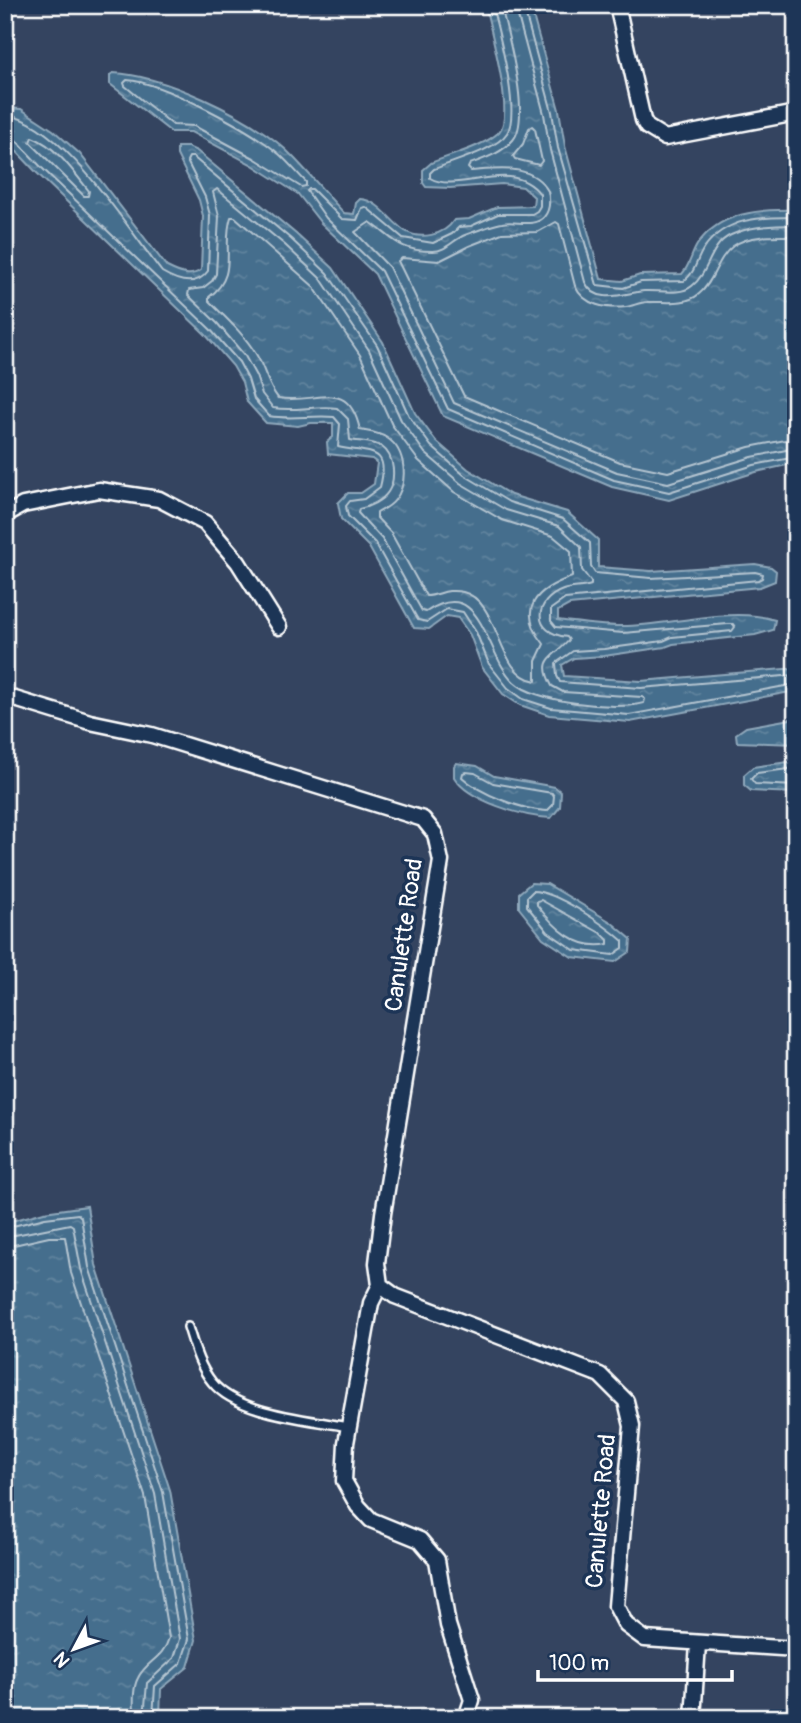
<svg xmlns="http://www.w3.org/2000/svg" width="801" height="1723" font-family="Pangolin,sans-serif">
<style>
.water{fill:url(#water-ripples);stroke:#8fa8bb;stroke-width:2}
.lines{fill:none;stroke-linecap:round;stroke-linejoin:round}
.shore{stroke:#b5c5d1;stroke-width:2}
.lane-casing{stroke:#fff;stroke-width:12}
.street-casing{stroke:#fff;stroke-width:19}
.lane{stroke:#1d3557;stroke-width:7}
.street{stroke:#1d3557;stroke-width:14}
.labels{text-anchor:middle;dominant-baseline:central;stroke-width:7;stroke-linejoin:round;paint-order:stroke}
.street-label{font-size:24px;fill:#fff;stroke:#1d3557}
</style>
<defs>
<pattern id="water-ripples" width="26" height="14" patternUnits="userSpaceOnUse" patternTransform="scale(1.75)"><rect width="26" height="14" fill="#456e8d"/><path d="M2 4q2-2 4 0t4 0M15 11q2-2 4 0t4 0" fill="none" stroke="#61849e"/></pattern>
</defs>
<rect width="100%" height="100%" fill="#344460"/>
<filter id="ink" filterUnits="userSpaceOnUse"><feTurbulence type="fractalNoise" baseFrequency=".0143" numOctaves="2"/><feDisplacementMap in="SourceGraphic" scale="14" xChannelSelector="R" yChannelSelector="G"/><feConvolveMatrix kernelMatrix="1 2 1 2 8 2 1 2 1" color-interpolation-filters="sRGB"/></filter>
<g filter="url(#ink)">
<path class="water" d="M485 5H530L559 110 565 146 601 279 622 281 640 275 682 274C690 265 691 255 697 245 719 212 760 209 796 210V463L756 472 669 500 612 487 443 416 375 274 321 223 298 194 251 164 191 132H171L110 84V75L113 73C163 75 247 115 285 149 306 169 324 192 344 213L354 214 356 203 360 199C379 200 390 221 405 231 420 240 444 236 454 220L469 219 497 207 533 206 534 197 523 187 502 184 450 188 426 187 423 183V170L431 163C450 155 485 146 499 132 515 115 490 29 485 5Z
M5 108 21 109 53 130 80 154 167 267C179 273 190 278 201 270L203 216 199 200 177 155V147H188L197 151 296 234 333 268 383 342 415 413 436 441 468 469 511 495 567 512 598 540V567L651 571 755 564 771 567 776 571 775 581 760 587 569 605 558 611V620C579 623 602 626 623 626 668 626 732 606 775 620L773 630 755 635 673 644 665 647 604 656 574 658 562 665 564 676 641 681 796 668V691L630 722 549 715 520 705 503 694 482 667 470 635 458 618 447 616 429 629 414 628 369 547 341 519 338 503 348 493H361L374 484 377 463 372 459 328 454 327 442 333 437V423H311L298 426 266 423 247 402 242 382 233 366 205 334 37 173 5 139Z
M796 718V744L737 742 736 734 746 727Z
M796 761V793L751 791 744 785V775L753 767Z
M456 763 477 766 494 776 555 787 561 792 560 807 551 818C524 817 468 801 454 777V766Z
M531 883 547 884 611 922 631 939 630 952 615 962 572 957 543 938 519 908V893Z
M87 1206 96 1265 170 1490 196 1640 188 1667 161 1689 160 1718H5V1219L8 1222 44 1212Z"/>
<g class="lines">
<path class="shore" d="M492 5C498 31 521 112 507 133 496 150 454 161 434 169L430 173V178C459 195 511 156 540 194V206L537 211 532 214H498L471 226 459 227 452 234 433 243 403 238 366 207 362 208 357 220 342 219 312 189H309L307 191 326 218 381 271 448 409 614 480 669 492 754 465 796 457
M501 5C507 33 532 118 513 140 502 153 486 158 470 164L468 168 471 171C499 169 532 163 548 191 550 200 550 210 544 217 534 228 515 220 502 223 495 224 473 232 465 235 454 239 445 252 432 251 399 251 394 239 370 222L355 232 389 267 454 403 617 472 668 483 752 457 796 448
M515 5 544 114 550 150 585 282C596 306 625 293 644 291 659 290 680 296 692 286 710 272 709 245 731 235 752 225 773 226 796 225
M523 5 552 112 558 148 597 285 623 288 641 282 684 281C696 272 696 260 704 248 726 217 761 217 796 217
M127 80C162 82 252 130 279 154 289 163 297 173 306 182V186L301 187 254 158 194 126 173 125 125 86 124 83Z
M5 115C61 120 128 229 162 272 177 281 196 288 208 271L210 215 205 197 187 161 189 157H193L291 239 327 273 377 345 409 416 431 446 464 475 509 502 563 519 590 543 591 567 595 573 651 578 755 572 763 574 762 578 758 580 565 599 551 609V621L556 627 623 633 728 624H733L735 627 732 631 672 637 663 641 604 649 573 651 556 663 557 676 560 682 641 688 796 675
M532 126 535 129 542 161 539 165 515 159 513 156 523 144 529 128Z
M5 135 13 137 42 168 210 329 239 362 248 379 254 399 269 416C292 420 311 415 334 417L340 424 338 447C368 454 391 445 380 487L364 499 350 501 346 506 348 516 375 543 418 620 427 622 447 609 463 612 476 632 489 664 508 688 523 699 551 708 629 715 796 684
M32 137C56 146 74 172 89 191L88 196H84L30 142Z
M217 189 285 245 321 279 369 350 401 420 425 453 460 483 506 510 559 526 581 547 582 570 591 582V585C583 588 572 587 563 590 533 601 532 633 567 637L569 640C556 657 536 657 552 686L563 692 642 697 645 699 644 703C616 711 535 702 514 682 484 654 483 574 426 612L422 611 382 539 358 513 359 509C369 507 382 501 388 492 396 480 395 456 382 447 373 441 360 442 350 440L348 419 337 408C315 405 295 412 273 408L262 394 256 376 245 356 217 323 188 295 189 290 203 288 212 281 216 274 219 216 213 192Z
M231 217H235L313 286 360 355 392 425 418 460 454 492 502 520 553 536 571 551 572 577C536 589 516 609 544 644L536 661V681C496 676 501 601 463 592 445 588 439 596 426 596L391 533 377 518V513C384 509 391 506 395 500 409 482 406 450 387 438 379 432 370 432 360 430 348 376 317 405 278 398 267 385 265 368 256 354 244 334 225 317 209 301V297C240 274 221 248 231 217Z
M796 236C776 236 750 234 733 246 716 259 715 281 699 294 685 306 664 301 647 302 640 302 633 306 626 307 607 309 584 306 575 286L559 224 556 222 538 232 502 233 469 246 439 261 402 258 398 261 464 396 620 462 668 472 749 447 796 438
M796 768 757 773 751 779 755 784 796 786
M466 772 475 773 493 783 552 793 554 796 553 805 547 811C522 810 480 794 462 777L463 773Z
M533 891C556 891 605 925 623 941V948L613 955 574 950 548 932 527 906V897Z
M541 900 602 934 608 940V944C577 951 554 927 537 905V901Z
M5 1228 45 1218 78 1214 81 1217 89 1267 163 1492 189 1639 181 1663 155 1686 153 1718
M5 1237 70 1224 73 1226 81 1269 155 1494 180 1639 174 1658 147 1683 144 1718
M5 1247 49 1237H65L71 1273 145 1496 169 1638C163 1659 146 1661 138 1678 132 1689 134 1706 134 1718"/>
<defs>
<path id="lane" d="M188 1327C194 1346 199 1366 212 1382 237 1414 309 1419 348 1427"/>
<path id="street" d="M617 5 643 120 647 127 665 138 796 113
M5 515 23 505 99 490 159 499 205 523 238 562 279 627
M5 696 90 722 152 735 423 819 435 834 441 861 383 1214 377 1263 380 1285 395 1296 600 1375 626 1401 632 1426 616 1606 626 1625 645 1639 796 1649
M380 1285 371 1303 346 1443 344 1481 358 1506 371 1520 420 1540 437 1560 448 1625 472 1700 466 1718
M693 1718 698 1644"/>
</defs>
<use href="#lane" class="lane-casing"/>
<use href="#street" class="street-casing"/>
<use href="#lane" class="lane"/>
<use href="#street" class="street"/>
</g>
</g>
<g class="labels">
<g class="street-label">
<text transform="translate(404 935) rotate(-82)">Canulette Road</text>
<text transform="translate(601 1511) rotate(-85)">Canulette Road</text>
</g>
</g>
<rect width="801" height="1723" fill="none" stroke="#1d3557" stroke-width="28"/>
<rect x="14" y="14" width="773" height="1695" fill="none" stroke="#fff" stroke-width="2.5" filter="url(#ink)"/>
<g transform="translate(74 1649) rotate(229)" stroke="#1d3557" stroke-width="5" paint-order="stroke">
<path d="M0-5L12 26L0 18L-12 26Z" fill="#ffffff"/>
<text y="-10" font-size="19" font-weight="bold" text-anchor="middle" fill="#ffffff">N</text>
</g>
<path d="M538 1670v10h194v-10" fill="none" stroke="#ffffff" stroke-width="3.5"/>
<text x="549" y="1670" font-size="21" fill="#ffffff" stroke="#1d3557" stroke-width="5" paint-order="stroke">100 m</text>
</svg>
